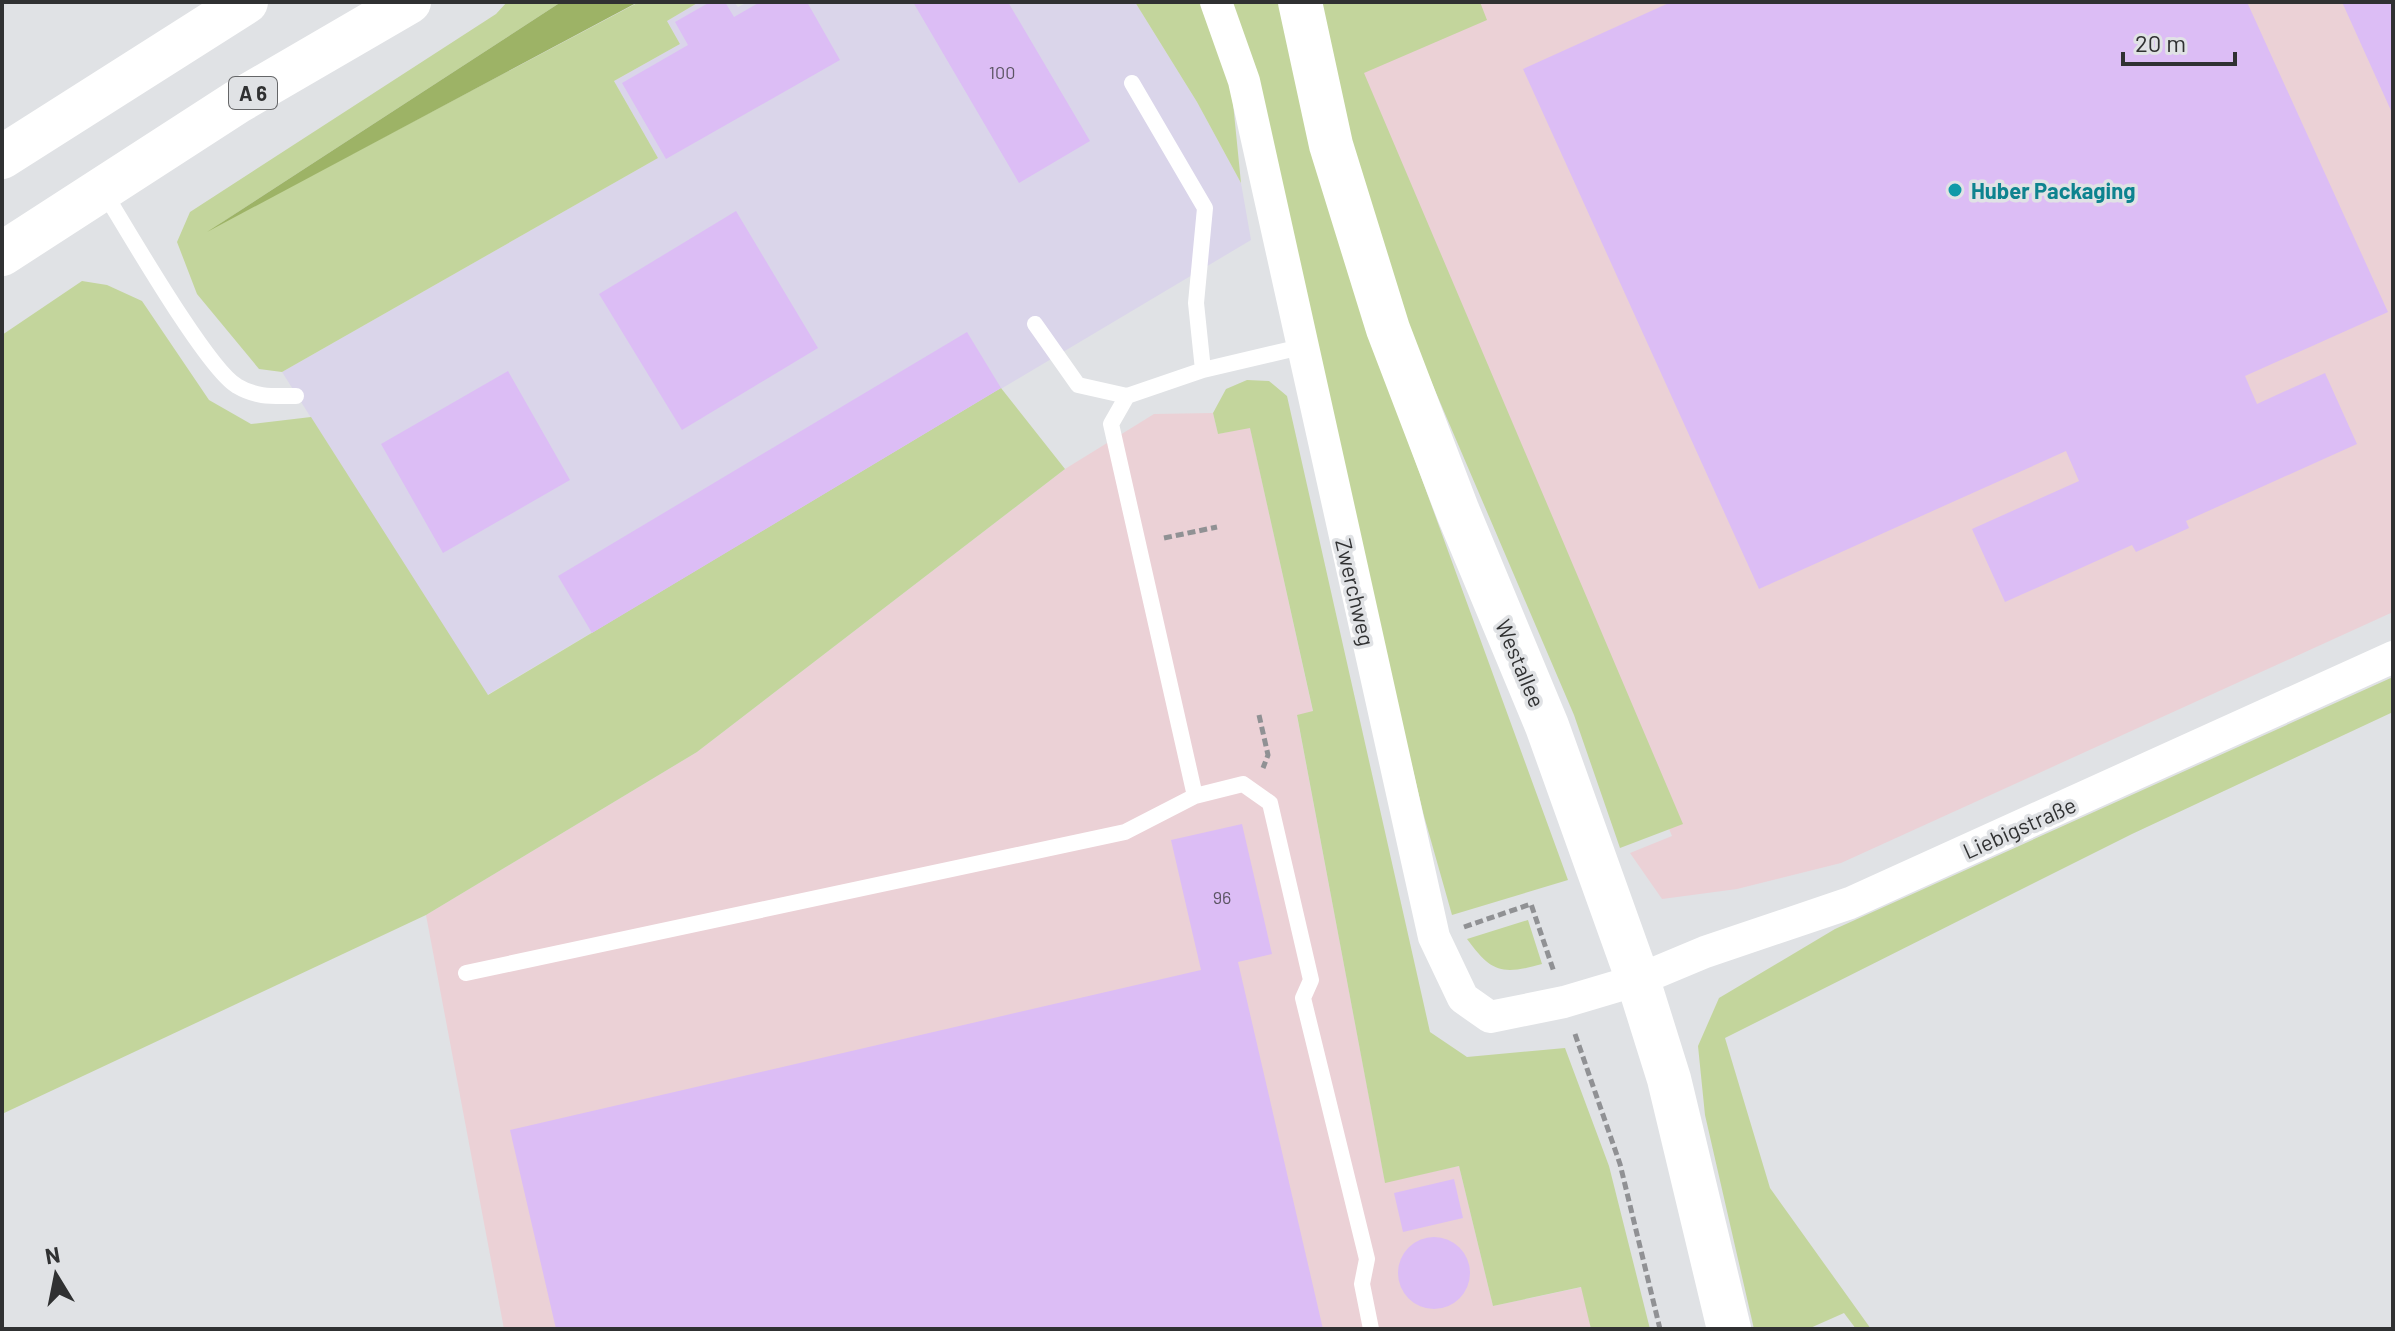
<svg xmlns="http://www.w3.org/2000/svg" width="2395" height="1331" font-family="Barlow,sans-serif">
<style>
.commercial{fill:#dad5ea}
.industrial{fill:#ebd1d6}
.green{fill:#c3d59c}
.forest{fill:#9db366}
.building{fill:#dcbdf5}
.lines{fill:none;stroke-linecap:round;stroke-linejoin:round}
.path{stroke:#909194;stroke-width:5;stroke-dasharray:8 4;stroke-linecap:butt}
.lane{stroke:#fff;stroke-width:16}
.street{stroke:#fff;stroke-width:32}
.secondary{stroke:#fff;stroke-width:44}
.highway{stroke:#fff;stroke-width:44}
.culture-dot{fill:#0f9aa8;stroke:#e0e2e5;stroke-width:3}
.labels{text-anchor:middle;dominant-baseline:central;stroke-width:7;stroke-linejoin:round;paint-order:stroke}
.number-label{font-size:18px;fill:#5b5463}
.shield{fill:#e0e2e5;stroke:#656668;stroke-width:2}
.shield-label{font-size:20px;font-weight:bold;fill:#303132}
.culture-label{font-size:22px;font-weight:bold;fill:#0d838f;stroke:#e0e2e5;text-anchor:start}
.street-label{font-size:22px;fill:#303132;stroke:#e0e2e5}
</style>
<rect width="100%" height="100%" fill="#e0e2e5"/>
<path class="commercial" d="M699 2H734L738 7 748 2H1135L1197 102 1241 183 1251 240 487 695 282 372 658 158 614 81 680 44 667 21Z"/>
<path class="industrial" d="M1362 2H2393V612L1841 863 1737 889 1662 899 1630 853 1672 836 1352 86Z
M1213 413 1218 434 1250 427 1313 712 1297 716 1385 1182 1459 1166 1493 1306 1582 1287 1591 1329H504L426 915 697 752 1065 469 1154 414Z"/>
<path class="green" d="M507 2H561L218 225 639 2H699L667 21 680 44 614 81 658 158 282 372 259 369 197 294 177 242 190 212 496 14Z
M1135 2H1200L1231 83 1241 183 1197 102Z
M1227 2H1280L1373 345 1568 880 1452 915 1424 816Z
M1318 2H1480L1487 20 1364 73 1683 824 1620 848 1574 715 1407 325 1349 140Z
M82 281 107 285 142 301 209 400 251 424 311 417 488 695 1001 388 1065 469 697 752 426 915 2 1114V335Z
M1247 380 1269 381 1287 396 1430 1032 1467 1057 1565 1048 1609 1166 1650 1329H1591L1581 1287 1493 1306 1459 1166 1385 1183 1297 715 1313 711 1250 428 1218 434 1213 413 1226 389Z
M2393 677V712L2132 834 1725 1038 1770 1188 1871 1329H1856L1844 1313 1808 1329H1754L1705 1115 1698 1046 1719 998 1835 929Z
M1528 920 1542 964C1502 975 1492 973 1467 939Z"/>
<path class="forest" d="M561 2H638L207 232Z"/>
<path class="building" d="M710 2H725L734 17 760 2H807L840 60 666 159 622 83 688 45 675 22Z
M913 2H1008L1090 141 1019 183Z
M1671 2H2247L2388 312 2245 376 2257 404 2325 373 2357 444 2186 521 2189 528 2136 552 2132 545 2005 602 1972 529 2079 481 2066 451 1759 589 1523 69Z
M2342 2H2393V115Z
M736 211 818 348 682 430 599 294Z
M967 332 1001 388 592 633 558 576Z
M508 371 570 480 443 553 381 444Z
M1242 824 1272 954 1238 962 1323 1329H556L510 1130 1201 970 1171 840Z
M1454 1179 1463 1218 1403 1232 1394 1193Z
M1398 1273a36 36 0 1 1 72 0a36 36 0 1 1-72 0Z"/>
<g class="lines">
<path class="path" d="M1164 538 1217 527
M1259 715 1268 755 1263 768
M1464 927 1531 904 1554 972
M1575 1034 1620 1164 1660 1329"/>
<path class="lane" d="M1132 83 1205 208 1196 303 1203 370
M102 189C125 226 207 369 237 386 257 398 274 396 296 396
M1035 324 1078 385 1127 396 1203 370 1301 347
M1127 396 1111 424 1195 796
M466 973 1125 832 1195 796 1243 784 1270 803 1311 980 1303 998 1367 1259 1362 1284 1371 1329"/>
<path class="street" d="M1216 2 1244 81 1434 937 1463 998 1490 1017 1564 1002 1638 980 1705 952 1850 903 2393 657"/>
<path class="secondary" d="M1300 2 1331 145 1388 329 1458 512 1547 726 1638 980 1669 1079 1729 1329"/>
<path class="highway" d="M2 157 246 2
M2 254 237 102 409 2"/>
</g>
<circle class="culture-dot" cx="1955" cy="190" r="8"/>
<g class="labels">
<g class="number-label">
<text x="1002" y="72">100</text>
<text x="1222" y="897">96</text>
</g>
<rect class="shield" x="229" y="77" width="48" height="32" rx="6"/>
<g class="shield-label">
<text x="253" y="93">A 6</text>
</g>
<g class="culture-label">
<text x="1971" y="190">Huber Packaging</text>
</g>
<g class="street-label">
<text transform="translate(1356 592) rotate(77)">Zwerchweg</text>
<text transform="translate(1521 663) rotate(67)">Westallee</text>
<text transform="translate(2019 827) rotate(-24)">Liebigstraße</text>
</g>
</g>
<rect width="2395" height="1331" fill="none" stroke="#303132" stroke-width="8"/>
<g transform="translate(56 1275) rotate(350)" stroke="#e0e2e5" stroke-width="6" paint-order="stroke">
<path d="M0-6L14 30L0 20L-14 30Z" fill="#303132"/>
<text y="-12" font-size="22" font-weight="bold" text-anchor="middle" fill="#303132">N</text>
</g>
<path d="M2123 52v12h112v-12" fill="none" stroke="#303132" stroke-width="4"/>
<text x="2135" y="52" font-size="24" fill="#303132" stroke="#e0e2e5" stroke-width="6" paint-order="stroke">20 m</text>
</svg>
